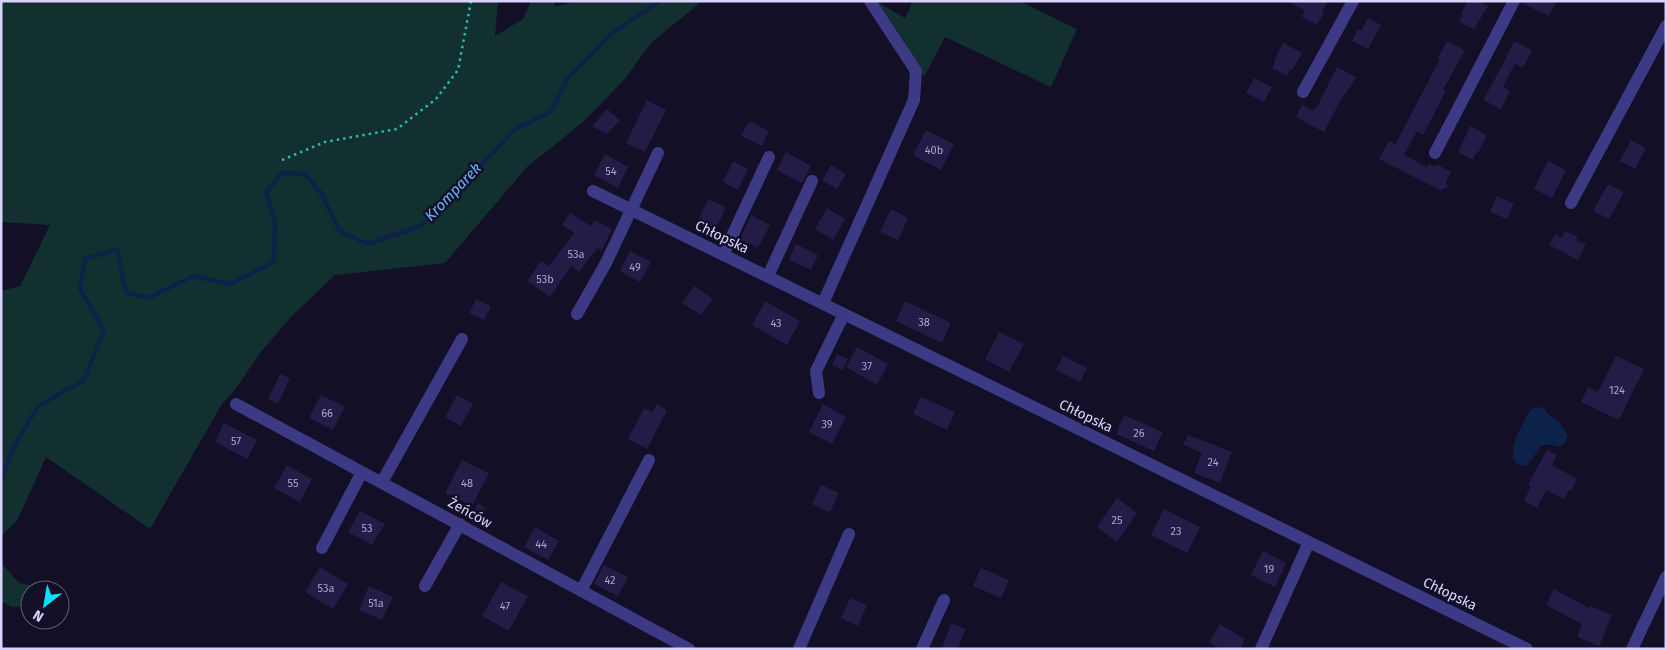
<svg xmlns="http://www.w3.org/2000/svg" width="1667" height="650" font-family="'Fira Sans',sans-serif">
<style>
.green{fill:#12302f}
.water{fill:#0c2248}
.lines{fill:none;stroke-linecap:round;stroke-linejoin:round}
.stream{stroke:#0c2248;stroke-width:4.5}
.building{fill:#241b47}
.path{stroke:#2fb8b0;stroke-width:2.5;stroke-dasharray:2.5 4;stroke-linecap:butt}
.minor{stroke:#3d3a85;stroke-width:12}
.labels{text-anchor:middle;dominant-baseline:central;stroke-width:5;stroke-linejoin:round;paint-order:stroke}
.number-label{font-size:11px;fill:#aca6d1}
.street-label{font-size:14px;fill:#d9d4ff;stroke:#130f26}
.water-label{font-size:15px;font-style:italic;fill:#62b6ff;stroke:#130f26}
</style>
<rect width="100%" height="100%" fill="#130f26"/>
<path class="green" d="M1 1H498L495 36 523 19 531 1H555L554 6 565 5 572 1H702L651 43 625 79 583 122 527 167 445 263 335 275 291 317 261 352 233 392 222 404 150 529 46 457 17 521 1 536V291L20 286 50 225 1 222Z
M913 1H1019L1077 29 1051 87 945 37 924 77 905 43 879 3 905 18Z
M1 563 19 583 59 590H30V606L12 607 1 601Z"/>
<path class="water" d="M1536 407 1544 408 1547 413 1560 423 1568 436 1565 443 1559 447 1551 445H1542L1527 466 1518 465 1513 459V448L1517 435 1530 410Z"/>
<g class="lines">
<path class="stream" d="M1 479 14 447 38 406 84 380 104 330 80 289 85 259 117 249 126 292 148 298 193 276 230 284 274 262 275 221 266 192 282 173 305 174 321 193 340 232 368 244 421 226 471 176 515 129 551 112 567 79 612 33 659 1"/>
</g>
<path class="building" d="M1288 1H1328L1322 12 1324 13 1317 25 1302 17 1305 11Z
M1468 1H1479L1488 6 1474 29 1459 22 1463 15 1461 14Z
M1522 1H1557L1549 16 1522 3Z
M1368 18 1381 25 1368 49 1352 41 1358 29 1361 31Z
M1447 41 1465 50 1443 90 1446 91 1423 135 1417 131 1404 155 1427 167 1429 164 1436 167 1437 164 1451 172 1446 182 1448 187 1440 190 1379 159 1389 141 1395 144 1397 141 1440 59 1438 58Z
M1514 41 1532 50 1523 68 1515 64 1510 73 1503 87 1510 91 1501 109 1483 100 1501 68Z
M1283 43 1302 53 1292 71 1290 70 1287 76 1272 68 1275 62 1274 61Z
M1337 67 1356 77 1345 95 1344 94 1324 132 1296 117 1302 105 1313 111 1315 108 1316 109Z
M1254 78 1272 87 1264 102 1246 93Z
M647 100 666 110 645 152 626 143Z
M607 109 620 120 607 134 592 126Z
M749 121 769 131 762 146 741 136Z
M1470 126 1487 135 1478 153H1476L1473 160 1458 152Z
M926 130 954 144 941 170 913 155Z
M1631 140 1646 148 1635 169 1620 161Z
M786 152 811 166 802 183 777 170Z
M605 154 628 167 618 188 594 175Z
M733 161 748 169 738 190 723 182Z
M1548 161 1566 170 1552 198 1534 189Z
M831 165 846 174 837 189 822 180Z
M1608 184 1624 192 1609 219 1593 211Z
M1497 196 1514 204 1507 219 1490 212Z
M708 199 726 207 715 231 697 223Z
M827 208 845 219 833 240 815 229Z
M891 209 908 218 898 240 880 232Z
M570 213 591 226 594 220 612 229 602 250 597 248 579 272 571 266 550 297 527 281 541 261 549 266 574 233 562 225Z
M751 215 770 225 758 248 740 239Z
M1565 231 1578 237 1576 240 1586 244 1578 260 1549 245 1555 234 1562 238Z
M796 244 818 255 811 270 789 260Z
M630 251 651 262 640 282 620 271Z
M694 286 713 299 701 315 682 303Z
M476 299 491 306 484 320 469 313Z
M765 301 800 321 787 345 752 325Z
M905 301 951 323 942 343 896 321Z
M999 332 1024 344 1009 372 985 359Z
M857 347 888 364 877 385 846 367Z
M837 354 848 359 843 370 832 365Z
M1063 356 1087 368 1080 382 1056 370Z
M1616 356 1644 369 1619 420 1581 402 1588 387 1598 392Z
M280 374 290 378 278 404 268 399Z
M321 395 345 407 333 430 309 418Z
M457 395 473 404 461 426 445 417Z
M921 397 955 412 947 430 913 414Z
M657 404 667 410 647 449 628 439 644 408 652 412Z
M823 404 846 417 832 444 809 432Z
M1124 415 1163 432 1154 451 1116 434Z
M224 423 257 440 247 459 215 442Z
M1188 435 1232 452 1220 483 1194 473 1202 453 1183 444Z
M1547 450 1557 455 1552 465 1577 479 1572 490 1570 489 1564 499 1546 490 1537 508 1524 501 1531 486 1528 484Z
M462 460 489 473 472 506 445 493Z
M287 465 312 479 300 502 274 488Z
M821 485 839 493 830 512 812 504Z
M1117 498 1137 513 1117 542 1097 527Z
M478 503 487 509 479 522 470 516Z
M1164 509 1200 527 1187 553 1151 535Z
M360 511 385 524 372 545 348 532Z
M535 527 559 541 548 560 524 547Z
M1263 551 1286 563 1275 587 1251 575Z
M604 565 628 577 618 596 594 584Z
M320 567 348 584 333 609 305 592Z
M981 568 1009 580 1001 598 973 586Z
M501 582 528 596 509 631 482 616Z
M369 586 393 597 382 620 359 610Z
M1554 589 1589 608 1590 606 1612 615 1599 646 1577 637 1582 624 1546 605Z
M850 598 867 605 858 626 841 618Z
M952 623 966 629 957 649H941Z
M1220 624 1245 639 1240 649H1221L1209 642Z"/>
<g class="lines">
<path class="path" d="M282 160 325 142 397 129 436 99 458 70 471 1"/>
<path class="minor" d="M1303 92 1353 1
M1435 153 1514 1
M593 191 1527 649
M1571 203 1666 26
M723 255 769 157
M768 276 812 181
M823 303 914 100 916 71 870 1
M577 314 606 263 658 153
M819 393 816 371 844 314
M236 404 689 649
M382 482 462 339
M322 548 362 472
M425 586 460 524
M581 591 649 460
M799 649 849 534
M922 649 944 600
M1261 649 1309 542
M1632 649 1666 577"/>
</g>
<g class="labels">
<g class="number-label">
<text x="934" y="150">40b</text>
<text x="611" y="171">54</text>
<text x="576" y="254">53a</text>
<text x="635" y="267">49</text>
<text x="545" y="279">53b</text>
<text x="924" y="322">38</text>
<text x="776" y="323">43</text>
<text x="867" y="366">37</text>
<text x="1617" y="390">124</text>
<text x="327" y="413">66</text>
<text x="827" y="424">39</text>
<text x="1139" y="433">26</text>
<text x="236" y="441">57</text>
<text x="1213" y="462">24</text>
<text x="293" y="483">55</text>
<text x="467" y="483">48</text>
<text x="1117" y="520">25</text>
<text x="367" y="528">53</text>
<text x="1176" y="531">23</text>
<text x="541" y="544">44</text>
<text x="1269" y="569">19</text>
<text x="610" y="580">42</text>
<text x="326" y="588">53a</text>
<text x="376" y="603">51a</text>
<text x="505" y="606">47</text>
</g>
<g class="street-label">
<text transform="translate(722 237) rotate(26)">Chłopska</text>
<text transform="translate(1086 416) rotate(26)">Chłopska</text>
<text transform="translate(470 513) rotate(29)">Żeńców</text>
<text transform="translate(1450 594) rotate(26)">Chłopska</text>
</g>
<g class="water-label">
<text transform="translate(453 192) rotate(-46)">Kromparek</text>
</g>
</g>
<rect width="1667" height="650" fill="none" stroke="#d9d4ff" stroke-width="5"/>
<g transform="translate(45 605) rotate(211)"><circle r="24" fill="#130f26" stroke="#625e7d"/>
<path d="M0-4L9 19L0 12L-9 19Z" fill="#00e5ff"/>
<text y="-8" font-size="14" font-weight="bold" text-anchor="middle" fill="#d9d4ff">N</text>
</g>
</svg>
